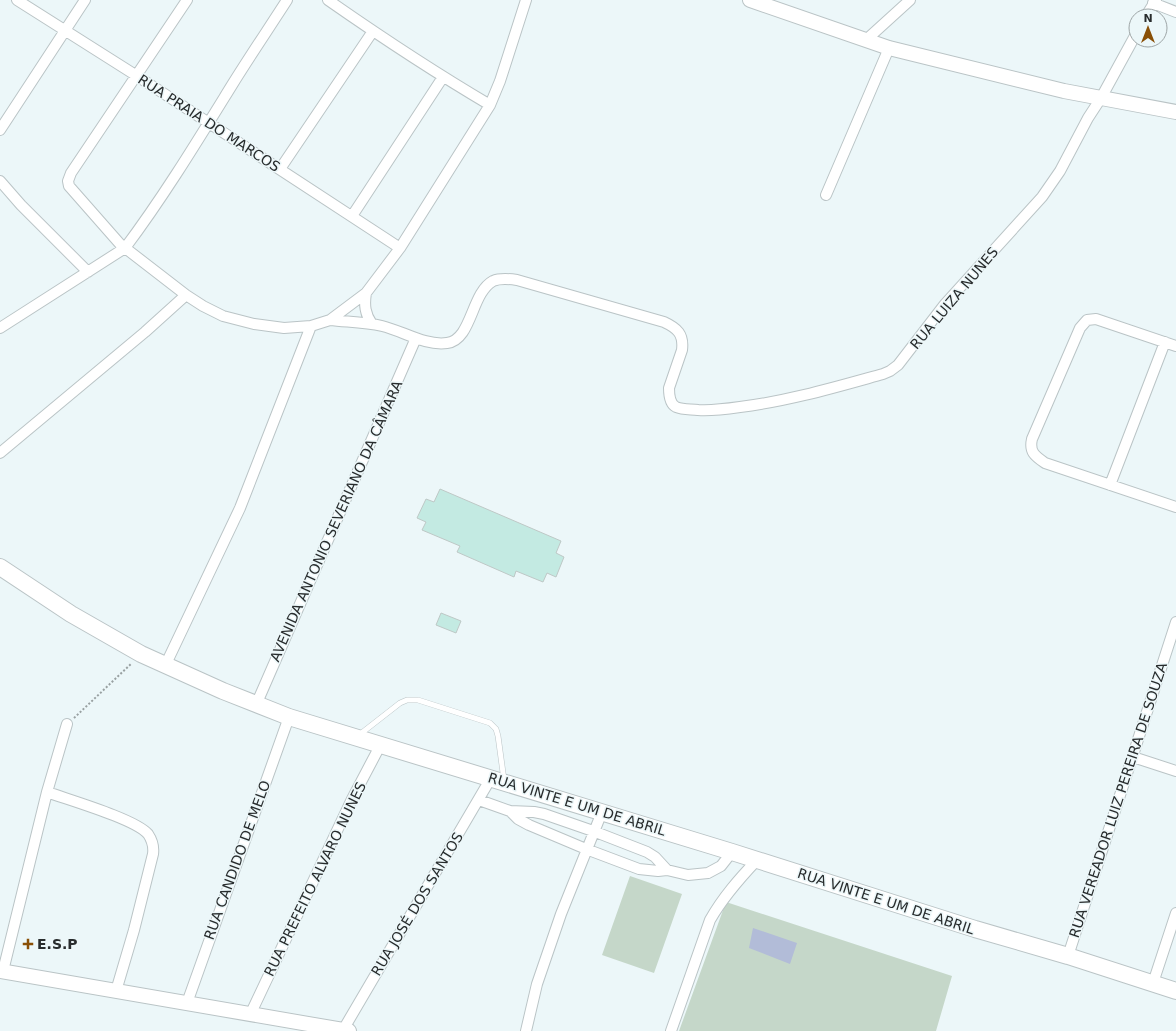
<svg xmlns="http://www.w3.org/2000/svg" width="1176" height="1031" font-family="'DejaVu Sans',sans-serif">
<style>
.green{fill:#c5d7c9}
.water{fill:#b2bcd8}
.building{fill:#c3eae2;stroke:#bec8c6}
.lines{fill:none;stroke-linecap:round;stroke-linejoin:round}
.lane-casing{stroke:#bac4c6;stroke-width:6}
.street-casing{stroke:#bac4c6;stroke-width:12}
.secondary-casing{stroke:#bac4c6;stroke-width:16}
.primary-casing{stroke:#bac4c6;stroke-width:18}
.path{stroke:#99a1a2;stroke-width:2;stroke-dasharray:2 2;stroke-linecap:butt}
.lane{stroke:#fff;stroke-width:5}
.street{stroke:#fff;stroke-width:10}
.secondary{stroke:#fff;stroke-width:14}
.primary{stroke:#fff;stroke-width:16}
.poi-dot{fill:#894f06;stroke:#ecf7f9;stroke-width:1.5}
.labels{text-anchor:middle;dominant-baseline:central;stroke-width:3;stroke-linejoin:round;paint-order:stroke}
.street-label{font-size:14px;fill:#282c2d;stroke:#ecf7f9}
.poi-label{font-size:14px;font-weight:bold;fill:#282c2d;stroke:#ecf7f9;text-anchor:start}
</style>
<rect width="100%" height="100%" fill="#ecf7f9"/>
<path class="green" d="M630 876 682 894 654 973 602 955Z
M726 902 952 976 936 1031H679Z"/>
<path class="water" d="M753 928 797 943 790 964 749 948Z"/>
<path class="building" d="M440 489 561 541 556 553 564 557 556 577 547 573 543 582 516 571 514 577 457 552 460 546 422 530 426 522 417 518 426 499 434 502Z
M441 613 461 621 456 633 436 625Z"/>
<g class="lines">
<defs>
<path id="lane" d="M359 735 400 703 407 700H418L490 723 496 729 498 736 504 780"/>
<path id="street" d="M17 0 137 76 400 248
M187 0 71 173 68 181 69 186 120 244 186 295 203 306 223 316 254 324 284 328 311 326 330 320 366 293 400 248 490 105 500 81 526 0
M328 0C381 37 434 72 490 105
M1153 3 1176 12
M1146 16 1156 0
M866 40 910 0
M0 130 85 0
M280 169 373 31
M0 181 21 205 88 272
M826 195 889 48
M352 216 443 77
M366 293C364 305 365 314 372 324
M330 320C347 322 365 322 382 326 403 331 425 346 447 343 472 340 471 293 493 281 500 278 510 279 517 280L664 322C677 328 684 334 682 350L669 388C669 395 670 404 676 407 683 410 691 409 698 410 712 411 726 409 740 407 789 401 836 387 883 374L890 371 898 365 945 304 1042 197 1060 171 1088 118 1101 98 1136 34
M0 328 125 248C164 196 198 140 232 85 250 56 269 28 287 0
M1176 346 1096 319 1087 320 1080 328 1032 439C1029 452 1035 456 1045 463L1176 507
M0 453 145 332 186 295
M1110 485 1165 342
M165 666 240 508 311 326
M256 705 416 338
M1133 757 1176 771
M47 792C69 800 135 819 148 834 152 840 154 847 153 854L134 930 116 991
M479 800 510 811 534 812 544 814 593 831 647 852 655 857 667 870
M510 811 518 819 529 825 586 849 639 869 658 871 667 870 688 875 708 873 721 866 732 852
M1068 956 1176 622
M3 971 47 792 67 724
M1153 983 1176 913
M187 1003 289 717
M250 1015 352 799 381 744
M343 1030 491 778
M526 1031 537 984 561 914 602 812
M671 1031 710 920C723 897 739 879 757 860"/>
<path id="secondary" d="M750 0 889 48 1064 91 1176 112
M0 971 349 1031"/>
<path id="primary" d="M0 567 71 614 141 654 223 691 289 717 732 852 975 929 1068 956 1176 991"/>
</defs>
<use href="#lane" class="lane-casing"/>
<use href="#street" class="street-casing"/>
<use href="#secondary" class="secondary-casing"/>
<use href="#primary" class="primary-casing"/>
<path class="path" d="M74 718 132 663"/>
<use href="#lane" class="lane"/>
<use href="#street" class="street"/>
<use href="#secondary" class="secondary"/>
<use href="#primary" class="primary"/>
</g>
<path class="poi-dot" d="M26 938h4v4h4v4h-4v4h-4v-4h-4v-4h4z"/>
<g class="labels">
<g class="street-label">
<text transform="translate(209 123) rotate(33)">RUA PRAIA DO MARCOS</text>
<text transform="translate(954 298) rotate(-50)">RUA LUIZA NUNES</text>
<text transform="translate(336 521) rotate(-66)">AVENIDA ANTONIO SEVERIANO DA CÂMARA</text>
<text transform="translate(1118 800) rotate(-72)">RUA VEREADOR LUIZ PEREIRA DE SOUZA</text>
<text transform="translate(577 804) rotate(17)">RUA VINTE E UM DE ABRIL</text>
<text transform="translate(237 860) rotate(-70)">RUA CANDIDO DE MELO</text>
<text transform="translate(315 879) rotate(-64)">RUA PREFEITO ALVARO NUNES</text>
<text transform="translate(886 901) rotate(18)">RUA VINTE E UM DE ABRIL</text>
<text transform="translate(417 904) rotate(-59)">RUA JOSÉ DOS SANTOS</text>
</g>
<g class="poi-label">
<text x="37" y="944">E.S.P</text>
</g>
</g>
<g transform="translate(1148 28)"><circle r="19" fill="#ecf7f9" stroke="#9ea6a7"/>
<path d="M0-3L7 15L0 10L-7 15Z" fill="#894f06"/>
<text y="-6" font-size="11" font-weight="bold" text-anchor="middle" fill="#282c2d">N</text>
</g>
</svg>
